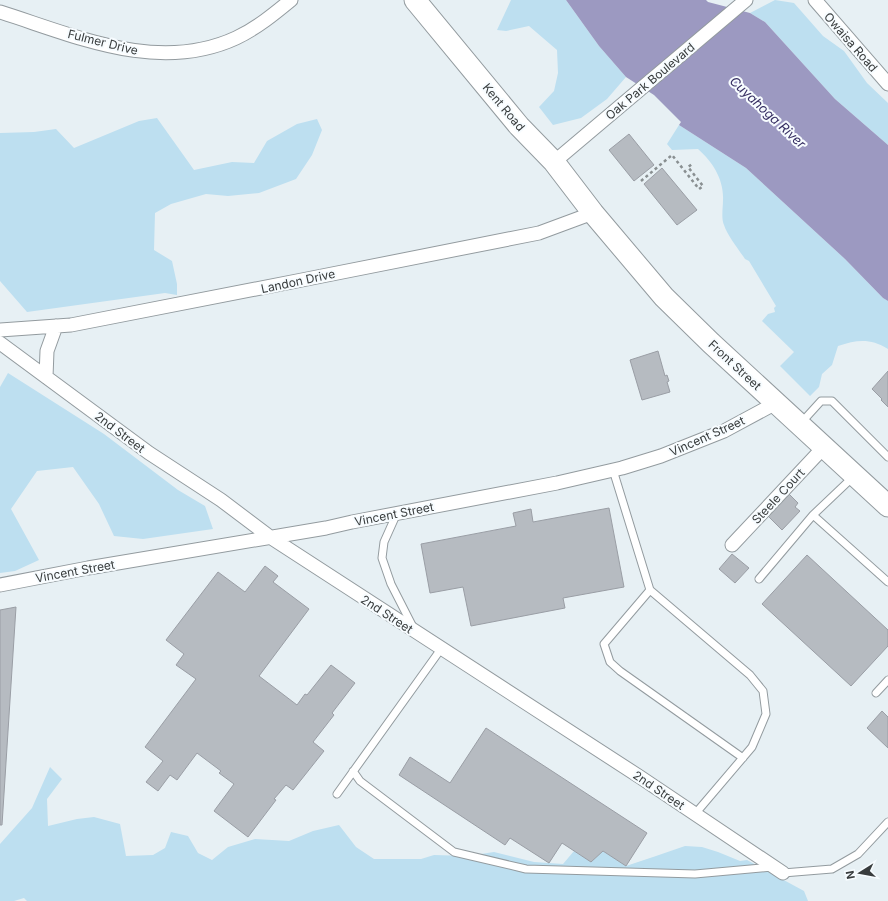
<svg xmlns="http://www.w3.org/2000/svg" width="888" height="901" font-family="Inter,sans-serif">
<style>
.green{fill:#bddff0}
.water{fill:#9c99c1}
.building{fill:#b6bbc1;stroke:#9a9ea5}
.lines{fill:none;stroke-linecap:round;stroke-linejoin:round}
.lane-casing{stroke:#939b9f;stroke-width:9}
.street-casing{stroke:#939b9f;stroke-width:15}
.primary-casing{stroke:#939b9f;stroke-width:23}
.path{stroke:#898f91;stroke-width:2.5;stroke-dasharray:3 3;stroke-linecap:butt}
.lane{stroke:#fff;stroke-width:7}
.street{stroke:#fff;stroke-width:13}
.primary{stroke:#fff;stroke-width:21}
.labels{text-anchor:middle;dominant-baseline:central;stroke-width:4;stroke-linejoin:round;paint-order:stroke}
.street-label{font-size:12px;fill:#383c3d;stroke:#f7fcff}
.water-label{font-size:13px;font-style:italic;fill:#372f63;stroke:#f7fcff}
</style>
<rect width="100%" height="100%" fill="#e7f0f4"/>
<path class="green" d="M511 0H566L599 46 626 77 607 99 581 118 553 125 539 107 554 91 558 73 557 50 529 26 506 31 497 30Z
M775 0 794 3 823 36 844 51 867 83 888 103V145L835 99 765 22 750 13Z
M157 118 194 170 232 162 254 163 267 141 297 124 317 119 322 130 312 155 296 179 259 193 228 196 206 194 171 204 155 213 154 250 172 261 177 284V295L165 293 27 312 0 281V133L34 132 56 129 74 148 139 121Z
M679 125 746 168 845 259 883 298 888 301V349C870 338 857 340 838 346L832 365 822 374 819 387 810 396 780 366 794 352 762 321 768 314 775 312 774 308 776 306 749 261 745 259C739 250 727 235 724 225 721 218 723 208 723 200 724 180 713 162 698 149L672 150 667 144Z
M8 373 104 434 178 490 205 506 213 529 143 539 114 536 99 504 73 467 37 471 11 509 39 560 15 571 0 573V387Z
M50 767 62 779 47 799 48 826 77 819 94 817 120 824 126 856 153 855 165 848 171 832 188 836 198 853 212 860 228 847 255 839 289 841 313 831 339 825 356 847 374 859H421L434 855 468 856 494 852 534 862 563 864 574 851 591 862 603 851 626 866 656 856 685 846 702 847 718 852 740 861 747 860 804 891 808 901H27L24 898 14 901H0V844L32 808Z"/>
<path class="water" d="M566 0H706L708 2 750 13 765 22 835 99 888 145V301L883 298 845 259 746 168 679 125 681 122 654 95 626 77 599 46Z"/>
<path class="building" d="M629 134 654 165 634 181 609 150Z
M662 168 697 210 677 225 644 184Z
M658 351 665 376 667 375 669 381 667 382 670 392 642 400 630 360Z
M888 371V407L881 400 882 399 872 389Z
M789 494 798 503 795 507 800 511 782 530 768 516Z
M609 508 624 587 563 598 565 608 471 626 463 587 430 593 421 544 516 526 513 513 531 509 533 522Z
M732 554 749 568 735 583 719 569Z
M807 555 888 630V646L851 686 762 604Z
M265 566 278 576 273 582 309 609 259 676 297 705 305 694 307 695 331 665 355 683 332 713 334 715 313 742 324 751 293 790 286 785 274 799 276 800 248 837 214 811 234 784 219 773 221 771 197 753 177 780 170 775 158 791 146 782 163 761 145 747 196 679 176 665 184 654 166 640 218 572 245 592Z
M16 607 2 825H0V610Z
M882 711 888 717V748L867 728Z
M486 728 647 833 626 866 603 851 591 862 562 843 549 863 510 838 505 845 399 775 410 757 450 783Z"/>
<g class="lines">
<defs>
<path id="lane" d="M801 423 821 401H832L888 457
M613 470 650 590 750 675 763 691 766 714 752 747 695 814
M853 477 813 515 888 582
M397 513 384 542 382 558 391 584 413 627
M759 579 813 515
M650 590 604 644 610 662 620 671 743 758
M876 693 888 680
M353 771 360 781 454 852 526 869 695 874 772 867
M337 794 441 649
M783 873 832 869 858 854 888 822"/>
<path id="street" d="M815 0 888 84
M0 12C76 36 158 74 236 38 257 28 274 14 291 0
M554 162 746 0
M0 330 71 325 307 279 539 233 593 213
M0 343 149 453 221 500 270 537 640 777 783 873
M46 377 47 351 56 326
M732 545 824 447
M0 585 88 568 326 528 352 522 557 483 622 468 661 456 724 431 776 403"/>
<path id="primary" d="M415 0 519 126 554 162 593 213 664 297 711 343 888 506"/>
</defs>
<use href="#lane" class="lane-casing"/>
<use href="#street" class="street-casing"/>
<use href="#primary" class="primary-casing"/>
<path class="path" d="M641 181 672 155 699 189 703 186 688 167 692 164"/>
<use href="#lane" class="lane"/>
<use href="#street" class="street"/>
<use href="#primary" class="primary"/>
</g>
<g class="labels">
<g class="street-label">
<text transform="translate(103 42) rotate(14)">Fulmer Drive</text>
<text transform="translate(851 42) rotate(49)">Owaisa Road</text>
<text transform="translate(650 81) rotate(-40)">Oak Park Boulevard</text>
<text transform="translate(504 107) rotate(50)">Kent Road</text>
<text transform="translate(298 281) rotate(-12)">Landon Drive</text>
<text transform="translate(735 365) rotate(43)">Front Street</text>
<text transform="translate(120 432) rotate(37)">2nd Street</text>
<text transform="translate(707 436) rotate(-24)">Vincent Street</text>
<text transform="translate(778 496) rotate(-47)">Steele Court</text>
<text transform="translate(394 514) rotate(-11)">Vincent Street</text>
<text transform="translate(75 571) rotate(-10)">Vincent Street</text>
<text transform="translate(387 614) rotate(33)">2nd Street</text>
<text transform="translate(659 790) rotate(34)">2nd Street</text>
</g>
<g class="water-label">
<text transform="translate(768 112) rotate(43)">Cuyahoga River</text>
</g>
</g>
<g transform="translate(860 873) rotate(259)" stroke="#f7fcff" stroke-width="3" paint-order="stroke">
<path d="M0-3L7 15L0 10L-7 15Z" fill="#383c3d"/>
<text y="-6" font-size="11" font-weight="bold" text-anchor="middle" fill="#383c3d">N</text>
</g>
</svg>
